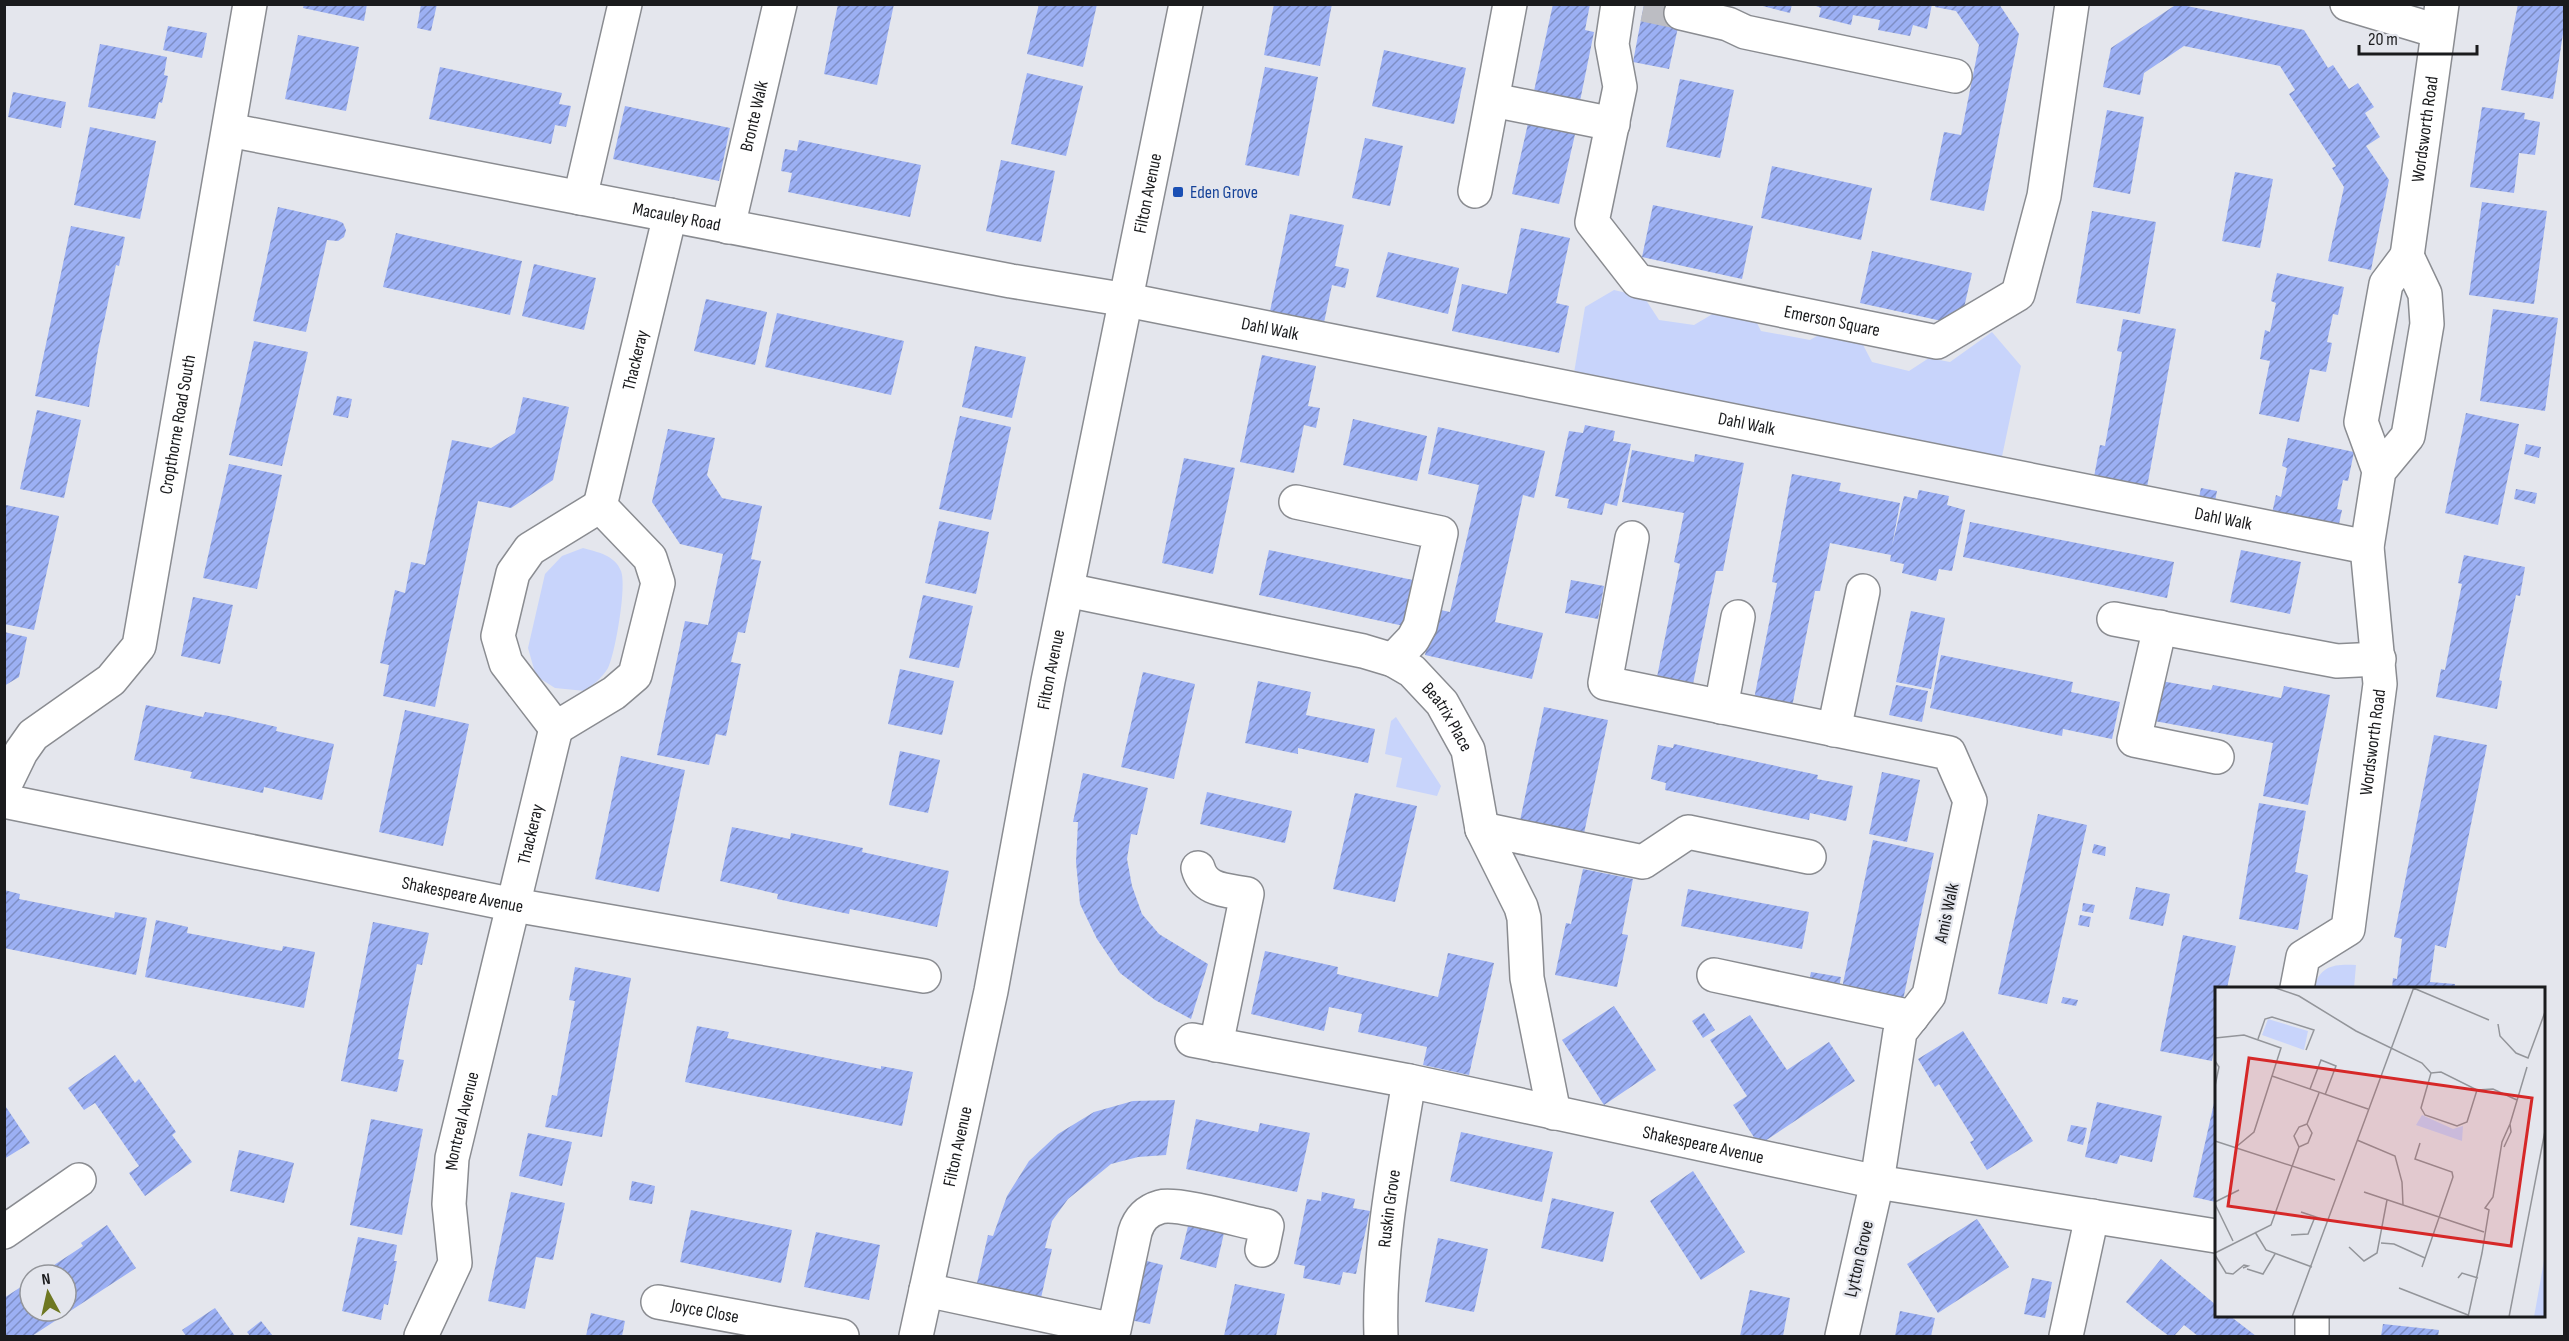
<svg xmlns="http://www.w3.org/2000/svg" width="2569" height="1341" font-family="'Sofia Sans Condensed',sans-serif">
<style>
.green{fill:#c8d4fb}
.building{fill:url(#building-hatch)}
.lines{fill:none;stroke-linecap:round;stroke-linejoin:round}
.minor-tunnel{stroke:#bcbdc3;stroke-width:33;stroke-dasharray:33 16;stroke-linecap:butt}
.minor-casing{stroke:#8a8c91;stroke-width:36}
.minor{stroke:#fff;stroke-width:33}
.transit-dot{fill:#1a4fb4;stroke:#e4e6ed;stroke-width:2}
.labels{text-anchor:middle;dominant-baseline:central;stroke-width:4.5;stroke-linejoin:round;paint-order:stroke}
.street-label{font-size:18px;fill:#1a1b1d;stroke:#e4e6ed}
.transit-label{font-size:18px;fill:#164399;stroke:#e4e6ed;text-anchor:start}
.inset-road{fill:none;stroke:#93959a;stroke-width:1.5}
.view{fill:#d62828;fill-opacity:0.15;stroke:#d62828;stroke-width:3}
.inset-edge{fill:none;stroke:#1a1b1d;stroke-width:3}
</style>
<defs>
<pattern id="building-hatch" width="6" height="6" patternUnits="userSpaceOnUse" patternTransform="scale(1.5)"><rect width="6" height="6" fill="#9cb0f4"/><path d="M-1 1l2-2M0 6l6-6M5 7l2-2" fill="none" stroke="#7e8ec5"/></pattern>
</defs>
<rect width="100%" height="100%" fill="#e4e6ed"/>
<path class="green" d="M1614 290 1644 297 1659 320 1694 325 1716 312 1756 321 1761 331 1810 340 1822 333 1861 341 1872 362 1909 371 1929 358 1950 362 1992 332 2021 366 2000 466 1573 379 1585 307Z
M583 548C597 552 615 555 621 571 627 586 615 654 608 668 602 678 594 684 585 691L555 688 536 676 528 648 545 574 562 556Z
M1396 717 1441 786 1437 796 1396 787 1402 758 1385 754 1391 721Z
M2356 965 2354 988H2314C2320 965 2335 964 2356 965Z"/>
<path class="building" d="M304 4H367L364 21 303 8Z
M421 4H437L431 31 417 28Z
M838 4H894L877 85 824 74Z
M1039 4H1097L1083 67 1027 54Z
M1274 4H1332L1320 66 1264 55Z
M1553 4H1590L1585 30 1594 32 1580 101 1534 91Z
M1644 4H1683L1669 69 1633 62Z
M1755 4H1792L1790 13Z
M1811 4H1932L1927 29 1913 25 1910 36 1878 30 1880 20 1853 15 1851 25 1819 17 1821 8Z
M1935 4H1999L2019 34 1984 211 1930 200 1944 132 1961 135 1979 45 1956 11 1935 7Z
M2177 4 2304 30 2328 68 2333 65 2349 89 2358 83 2374 107 2365 113 2380 137 2366 146 2389 180 2371 270 2328 261 2344 187 2332 168 2336 166 2289 94 2295 90 2280 66 2184 46 2144 73 2140 95 2103 87 2111 48Z
M2518 4H2564V27L2553 99 2501 90Z
M168 26 207 33 202 58 163 50Z
M298 35 359 47 346 111 285 99Z
M100 44 167 57 164 75 168 76 162 103 159 102 155 119 88 107Z
M1384 50 1466 68 1454 124 1372 106Z
M440 67 562 93 559 104 571 106 566 127 555 125 551 144 429 119Z
M1265 67 1318 77 1299 176 1245 165Z
M1027 73 1083 86 1066 156 1011 144Z
M1680 79 1734 90 1720 158 1666 147Z
M13 92 66 102 61 128 8 117Z
M625 106 730 128 719 181 613 159Z
M2482 107 2525 113 2524 119 2540 122 2535 155 2519 153 2514 193 2470 187Z
M2107 110 2144 117 2130 194 2093 187Z
M1529 119 1576 130 1559 204 1512 194Z
M90 127 156 141 140 219 74 205Z
M1365 138 1403 146 1390 206 1352 198Z
M799 140 921 165 910 217 788 192 792 173 781 171 785 149 797 151Z
M1001 160 1055 171 1041 242 986 231Z
M1772 166 1872 188 1861 240 1761 218Z
M2235 172 2273 179 2260 248 2222 241Z
M2482 202 2547 211 2534 304 2469 295Z
M1653 205 1753 226 1742 279 1642 257Z
M278 207 336 220 343 223 346 230 344 237 338 241 327 240 306 332 253 321Z
M2092 211 2156 222 2140 314 2076 303Z
M1290 214 1344 225 1335 266 1349 269 1345 288 1332 285 1322 332 1268 321Z
M71 226 125 237 119 266 116 265 98 350 89 407 35 396Z
M1521 228 1570 238 1556 303 1569 306 1559 353 1452 331 1462 284 1507 294Z
M396 233 522 261 510 315 383 287Z
M1872 251 1972 273 1960 325 1860 303Z
M1388 252 1459 268 1448 314 1376 297Z
M534 264 596 278 584 330 522 316Z
M2277 273 2344 287 2338 315 2333 314 2327 342 2332 343 2326 372 2310 369 2299 422 2259 414 2270 361 2260 359 2265 330 2270 332 2276 303 2271 301Z
M706 299 767 312 755 365 694 351Z
M2493 309 2558 318 2545 411 2480 401Z
M777 313 904 341 891 395 765 367Z
M2123 319 2176 329 2147 487 2094 477 2100 445 2105 446 2122 352 2117 351Z
M254 341 308 352 282 466 229 455Z
M975 346 1026 357 1012 418 962 407Z
M1262 355 1316 366 1308 406 1320 408 1316 428 1304 425 1294 473 1240 462Z
M337 396 352 399 348 418 333 415Z
M523 397 569 407 553 480 511 508 478 501 435 707 383 696 389 665 380 663 395 590 405 593 411 562 425 565 452 440 491 448 515 433Z
M37 410 81 420 64 498 20 489Z
M2466 413 2519 424 2498 525 2445 513Z
M960 416 1011 427 991 520 939 509Z
M1353 419 1427 436 1417 481 1343 465Z
M1585 425 1615 431 1613 441 1631 444 1617 506 1605 503 1602 515 1567 508 1569 499 1555 496 1569 431 1583 433Z
M1438 427 1545 451 1534 498 1523 495 1495 622 1543 633 1532 679 1425 655 1436 609 1450 612 1479 485 1428 474Z
M668 429 715 438 707 475 722 498 762 506 751 559 761 561 745 633 738 632 731 662 741 664 726 736 716 734 709 765 657 755 685 621 708 625 723 554 680 544 652 502Z
M2288 438 2354 452 2348 481 2343 480 2337 509 2342 510 2336 538 2270 523 2276 495 2281 497 2287 468 2282 466Z
M2526 444 2541 447 2539 458 2524 454Z
M1632 450 1694 462 1695 454 1744 463 1723 571H1716L1693 684 1657 677 1680 564 1674 562 1684 513 1622 502Z
M1184 458 1235 468 1213 574 1162 563Z
M229 464 282 475 257 589 203 578Z
M1792 474 1841 483 1839 491 1900 503 1892 546 1904 496 1917 499 1919 490 1949 496 1947 505 1965 510 1952 571 1939 569 1936 581 1902 573 1904 564 1890 561 1891 555 1830 543 1820 591H1815L1792 707 1754 699 1777 583 1772 582Z
M2201 488 2217 491 2214 506 2198 502Z
M2516 489 2537 493 2535 504 2514 499Z
M6 505 59 516 34 630 4 624Z
M939 521 989 532 976 594 925 583Z
M1970 522 2174 562 2167 598 1963 557Z
M1269 550 1413 580 1404 626 1259 595Z
M2241 550 2301 562 2290 614 2230 602Z
M2464 555 2525 567 2520 596 2516 595 2499 680 2502 681 2497 709 2436 697 2441 669 2445 670 2462 584 2458 583Z
M1571 580 1604 586 1598 619 1565 613Z
M923 595 973 606 959 668 909 658Z
M193 597 233 605 220 664 181 656Z
M1911 611 1945 618 1931 689 1896 682Z
M4 632 27 637 19 677 4 686Z
M1941 655 2073 682 2071 692 2120 702 2112 739 2063 729 2062 736 1930 708Z
M900 669 954 681 942 735 888 724Z
M1143 672 1195 684 1174 779 1121 767Z
M2156 680 2211 690 2213 685 2281 698 2284 686 2330 695 2308 805 2263 796 2273 743 2149 720Z
M1258 681 1311 692 1306 715 1375 729 1368 763 1298 748V754L1245 743Z
M1896 685 1928 691 1922 722 1889 715Z
M146 705 203 717 205 712 229 716 277 727 276 731 334 744 322 800 264 787 263 793 190 778 192 772 134 760Z
M1544 707 1608 720 1582 843 1518 830Z
M405 710 469 724 443 846 379 832Z
M2434 735 2487 745 2446 948 2435 945 2430 982 2455 984V988H2392L2393 978 2397 979 2402 939 2394 937Z
M1674 744 1818 775 1817 779 1853 786 1846 821 1810 813 1809 820 1665 790 1666 783 1651 779 1658 745 1673 748Z
M900 751 940 760 928 813 889 805Z
M621 756 685 770 659 892 595 879Z
M1882 772 1920 780 1907 842 1869 834Z
M1083 773 1148 788 1137 835 1131 834 1127 859 1132 886 1142 914 1159 934 1208 964 1191 1019 1155 1000 1120 973 1097 939 1080 904 1076 862 1078 822H1073Z
M1207 792 1292 811 1285 843 1200 824Z
M1355 793 1417 806 1395 902 1333 889Z
M2259 803 2306 811 2295 872 2308 875 2298 930 2239 919Z
M2038 814 2087 825 2047 1004 1998 994Z
M732 827 790 839 791 833 863 848 862 852 949 871 937 927 850 909 849 914 777 899 778 894 720 881Z
M1873 840 1934 853 1903 1000 1842 988Z
M2094 844 2106 847 2105 856 2092 853Z
M1583 869 1633 879 1622 934 1628 935 1617 987 1555 975 1566 923 1571 924Z
M2136 887 2170 894 2163 926 2129 919Z
M1688 889 1809 912 1802 949 1681 926Z
M4 890 20 894 19 899 114 918 115 912 147 918 136 975 4 948Z
M2083 903 2095 905 2093 913 2082 911Z
M2080 915 2091 917 2089 927 2078 925Z
M156 920 188 927 187 933 282 951 283 946 315 952 304 1008 145 977Z
M373 922 429 933 422 965 417 964 404 1027 398 1059 404 1060 397 1092 341 1081Z
M2183 935 2236 946 2227 988H2216V1040L2212 1061 2160 1051Z
M1265 951 1338 967 1337 974 1438 997 1448 953 1494 963 1469 1075 1423 1065 1427 1047 1358 1032 1362 1014 1329 1007 1324 1031 1251 1014Z
M575 967 631 978 602 1137 545 1127 552 1095 557 1096 575 1001 569 1000Z
M1811 972 1841 977 1837 998 1807 991Z
M2063 997 2078 1000 2076 1006 2061 1003Z
M1614 1006 1656 1070 1604 1105 1562 1040Z
M1704 1013 1715 1030 1703 1038 1692 1021Z
M1750 1015 1787 1070 1829 1042 1855 1081 1759 1145 1733 1105 1747 1096 1710 1040Z
M697 1026 729 1032 727 1038 881 1069V1066L913 1072 902 1126 685 1082Z
M1963 1031 2033 1141 1987 1170 1970 1142 1974 1140 1939 1084 1935 1087 1918 1059Z
M115 1055 135 1083 139 1079 176 1132 172 1135 192 1162 145 1196 129 1173 139 1166 117 1134 95 1103 84 1110 68 1088Z
M2216 1094V1202L2193 1197Z
M1175 1100 1166 1155 1138 1157 1111 1164 1068 1199 1052 1221 1045 1248 1052 1249 1041 1298 977 1283 988 1235 993 1236 1007 1196 1029 1161 1058 1134 1094 1112 1133 1101Z
M2097 1102 2162 1116 2152 1162 2120 1155 2117 1164 2085 1157Z
M4 1104 30 1143 4 1159Z
M371 1119 423 1129 402 1235 350 1225Z
M1196 1119 1258 1132 1260 1123 1310 1133 1297 1192 1186 1169Z
M2071 1125 2087 1128 2083 1145 2067 1141Z
M1461 1132 1553 1152 1542 1202 1450 1181Z
M528 1133 572 1142 562 1186 519 1176Z
M239 1150 294 1163 284 1203 230 1191Z
M1693 1171 1745 1252 1701 1280 1650 1201Z
M632 1181 655 1186 652 1204 629 1200Z
M511 1192 565 1203 553 1260 536 1257 525 1309 488 1301Z
M1322 1192 1355 1199 1353 1208 1370 1211 1356 1274 1343 1272 1340 1285 1303 1278 1305 1266 1294 1264 1307 1199 1321 1201Z
M1552 1198 1614 1212 1603 1262 1541 1248Z
M691 1210 792 1230 781 1283 680 1262Z
M1977 1219 2009 1267 1938 1313 1907 1264Z
M107 1225 136 1268 32 1336H4V1298L30 1281V1311H66V1275H39L83 1246 81 1243Z
M1188 1226 1224 1233 1216 1268 1180 1259Z
M816 1232 880 1245 869 1300 804 1287Z
M358 1237 397 1245 394 1261H397L388 1305 384 1304 381 1320 342 1311Z
M1438 1238 1488 1249 1474 1312 1425 1302Z
M2161 1259 2216 1305V1316H2230L2256 1336H2198L2184 1325 2174 1336H2169L2149 1321 2126 1302Z
M1143 1260 1163 1265 1150 1324 1130 1320Z
M2032 1278 2052 1282 2045 1318 2024 1314Z
M1235 1284 1285 1294 1276 1336H1224Z
M1750 1290 1790 1298 1783 1336H1740Z
M215 1308 235 1336H186L182 1330Z
M1900 1311 1935 1318 1931 1336H1895Z
M591 1313 625 1321 622 1336H586Z
M261 1321 273 1336H250L247 1332Z
M2383 1324 2439 1330 2438 1336H2381Z"/>
<g class="lines">
<path class="minor-tunnel" d="M1644 5 1681 13"/>
<defs>
<g id="minor">
<path id="s1" d="M1618 4 1612 44 1620 87 1592 222 1638 281 1937 342 2018 294 2044 196 2072 4"/>
<path d="M2347 4 2437 31"/>
<path d="M1681 13 1728 24 1745 32 1955 76"/>
<path d="M1493 100 1613 124"/>
<path id="s2" d="M229 130 1011 281 1127 300 2367 547"/>
<path d="M1475 191 1510 4"/>
<path d="M580 198 625 4"/>
<path id="s3" d="M728 227 780 4"/>
<path id="s4" d="M2407 256 2442 4"/>
<path d="M1296 502 1441 533 1420 626 1413 639 1393 660"/>
<path d="M600 506 650 558 658 583 635 675 614 693 556 728 506 663 498 636 513 573 530 549Z"/>
<path id="s5" d="M600 506 670 215"/>
<path d="M1632 538 1605 683 1949 753 1970 801 1929 995 1900 1032 1877 1182 1842 1336"/>
<path id="s6" d="M1067 590 1363 651 1393 660 1412 671 1442 703 1468 750 1482 829 1521 907 1524 918 1527 978 1554 1113"/>
<path d="M2114 619 2337 661 2379 659"/>
<path d="M2160 627 2134 740 2217 757"/>
<path d="M1721 707 1738 617"/>
<path d="M1834 730 1863 591"/>
<path id="s7" d="M4 787 21 752 33 735 111 680 139 646 250 4"/>
<path id="s8" d="M4 801 514 905 924 976"/>
<path d="M1482 829 1643 862 1688 832 1809 857"/>
<path d="M1198 868C1204 891 1227 890 1247 894L1216 1045"/>
<path d="M1714 975 1912 1017"/>
<path id="s9" d="M2297 988 2303 957 2348 929 2380 684 2367 547 2379 471 2361 422 2386 284 2407 256 2425 294 2427 324 2408 436 2379 471"/>
<path id="s10" d="M1192 1040 1409 1081 1877 1182 2216 1236"/>
<path d="M4 1232 79 1180"/>
<path d="M926 1290 1114 1330 1135 1232C1139 1219 1146 1211 1160 1207 1178 1202 1245 1222 1267 1226L1262 1250"/>
<path id="s11" d="M658 1302 842 1336"/>
<path d="M2312 1316V1336"/>
<path id="s12" d="M421 1336 455 1263 449 1204 452 1158 556 728"/>
<path id="s13" d="M916 1336 991 991 1048 681 1186 4"/>
<path id="s14" d="M1381 1336C1378 1250 1395 1166 1409 1081"/>
<path d="M2066 1336 2092 1216"/>
</g>
</defs>
<use href="#minor" class="minor-casing"/>
<use href="#minor" class="minor"/>
</g>
<rect class="transit-dot" x="1172" y="186" width="12" height="12" rx="3"/>
<g class="labels">
<g class="street-label">
<text stroke="none"><textPath href="#s3" startOffset="114">Bronte Walk</textPath></text>
<text stroke="none"><textPath href="#s4" startOffset="128">Wordsworth Road</textPath></text>
<text stroke="none"><textPath href="#s13" startOffset="1166">Filton Avenue</textPath></text>
<text stroke="none"><textPath href="#s2" startOffset="456">Macauley Road</textPath></text>
<text stroke="none"><textPath href="#s1" startOffset="495">Emerson Square</textPath></text>
<text stroke="none"><textPath href="#s2" startOffset="1060">Dahl Walk</textPath></text>
<text stroke="none"><textPath href="#s5" startOffset="150">Thackeray</textPath></text>
<text stroke="none"><textPath href="#s7" startOffset="424">Cropthorne Road South</textPath></text>
<text stroke="none"><textPath href="#s2" startOffset="1546">Dahl Walk</textPath></text>
<text stroke="none"><textPath href="#s2" startOffset="2032">Dahl Walk</textPath></text>
<text stroke="none"><textPath href="#s13" startOffset="680">Filton Avenue</textPath></text>
<text stroke="none"><textPath href="#s6" startOffset="414">Beatrix Place</textPath></text>
<text stroke="none"><textPath href="#s9" startOffset="273">Wordsworth Road</textPath></text>
<text stroke="none"><textPath href="#s12" startOffset="519">Thackeray</textPath></text>
<text stroke="none"><textPath href="#s8" startOffset="468">Shakespeare Avenue</textPath></text>
<text transform="translate(1947 913) rotate(-78)">Amis Walk</text>
<text stroke="none"><textPath href="#s12" startOffset="224">Montreal Avenue</textPath></text>
<text stroke="none"><textPath href="#s10" startOffset="522">Shakespeare Avenue</textPath></text>
<text stroke="none"><textPath href="#s13" startOffset="194">Filton Avenue</textPath></text>
<text stroke="none"><textPath href="#s14" startOffset="128">Ruskin Grove</textPath></text>
<text transform="translate(1859 1259) rotate(-77)">Lytton Grove</text>
<text stroke="none"><textPath href="#s11" startOffset="48">Joyce Close</textPath></text>
</g>
<g class="transit-label">
<text x="1190" y="192">Eden Grove</text>
</g>
</g>
<g transform="translate(2215 987)">
<rect width="330" height="330" fill="#e4e6ed"/>
<path d="M53 32 93 44 89 63 47 48ZM207 128 238 142 248 139 247 154 201 138ZM330 268V330H319Z" fill="#c8d4fb"/>
<path class="inset-road" d="M58 0 84 9 141 44 207 76 216 86 226 85 262 103 278 102 302 113M196 0 274 33M283 37 285 49 301 66 313 71 330 25M0 51 29 48 66 61 39 145 21 160M43 52 50 32 57 30 99 43 91 63M0 74 4 80 0 99M216 86 206 121 210 128 242 139 252 135 262 103M57 89 153 122M95 102 106 73 121 79 110 108M92 137 97 146 93 156 84 160 79 149 84 140ZM92 137 104 106M295 137 312 80M142 153 180 169 187 195 188 218M0 154 120 193M205 156 200 172 237 185 238 190 207 280M149 205 269 245M0 215 24 203M0 217 18 254M86 225 113 234M40 245 51 263 97 280M76 248 93 247 100 230M166 256 179 257 210 271M134 260 149 274 162 266 172 213M0 266 56 238 84 160M0 268 11 286 18 287 29 278 33 279 28 281M32 282 48 287 60 267M243 291 247 286 263 291M184 301 253 328M77 330 199 0M253 330 267 266 274 223 270 221 278 210 287 155 295 137 296 145 289 160M294 330 330 144"/>
<path class="view" d="M34 71 317 111 296 259 13 219Z"/>
<rect width="330" height="330" class="inset-edge"/>
</g>
<rect width="2569" height="1341" fill="none" stroke="#1a1b1d" stroke-width="12"/>
<g transform="translate(48 1293) rotate(352)"><circle r="28" fill="#e4e6ed" stroke="#93959a" stroke-width="1.5"/>
<path d="M0-4.5L10 22L0 15L-10 22Z" fill="#6e7822"/>
<text y="-9" font-size="16" font-weight="bold" text-anchor="middle" fill="#1a1b1d">N</text>
</g>
<path d="M2359 45v9h118v-9" fill="none" stroke="#1a1b1d" stroke-width="3"/>
<text x="2368" y="45" font-size="18" fill="#1a1b1d" stroke="#e4e6ed" stroke-width="4.5" paint-order="stroke">20 m</text>
</svg>
